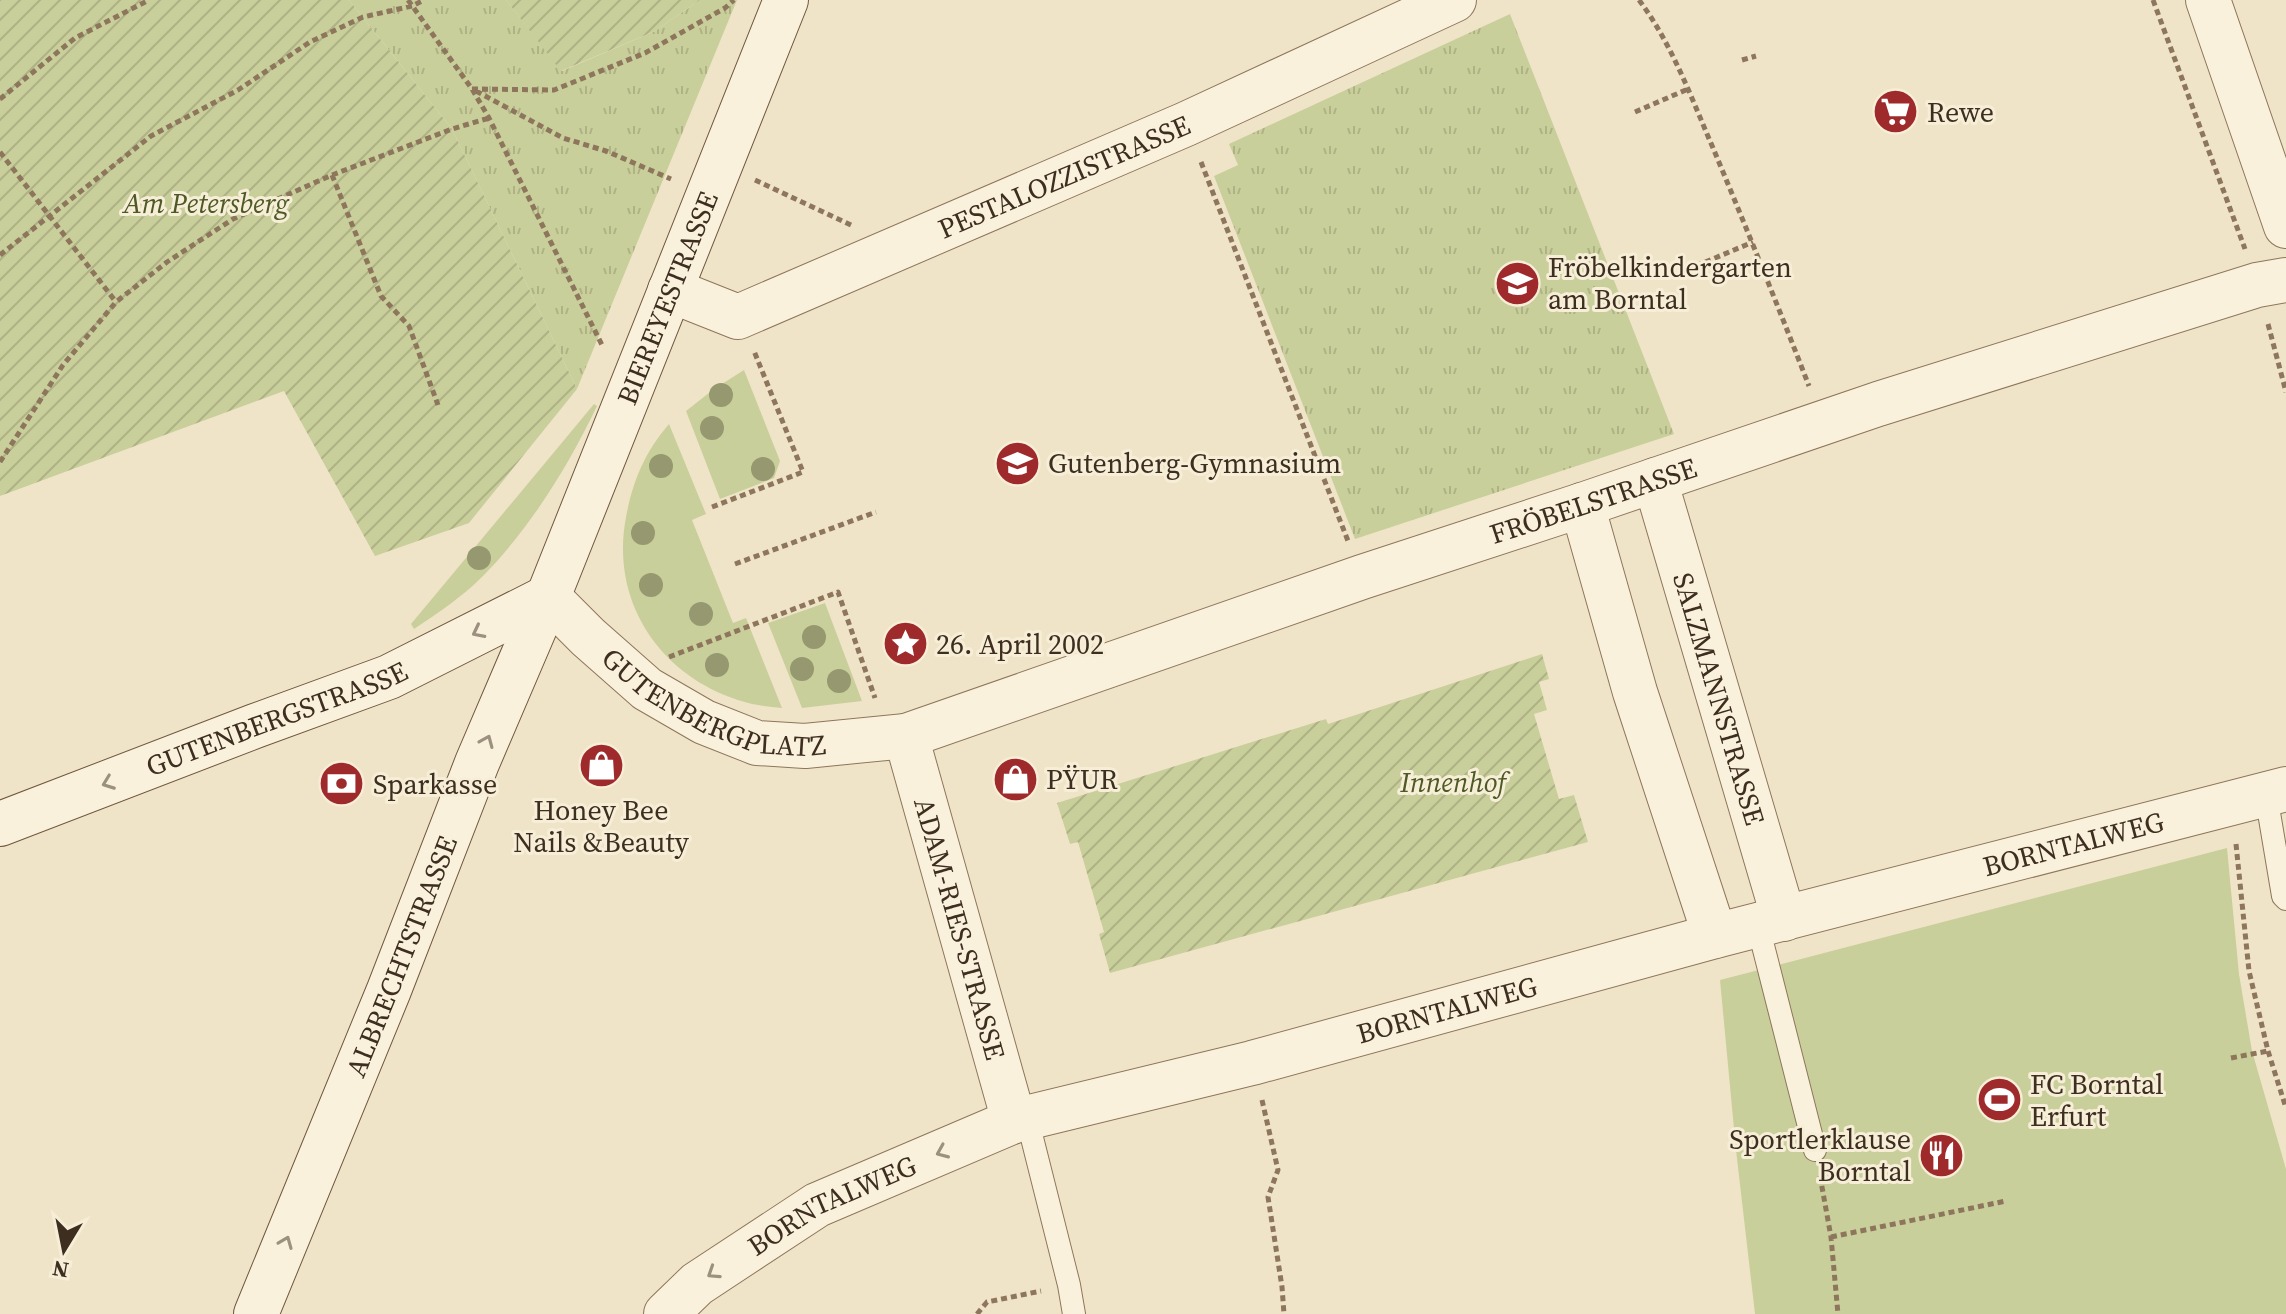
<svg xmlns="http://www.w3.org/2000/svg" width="2286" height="1314" font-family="'Source Serif 4',serif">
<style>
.grass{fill:#c9cf9b}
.park{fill:url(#park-tufts)}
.garden{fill:url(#garden-furrows)}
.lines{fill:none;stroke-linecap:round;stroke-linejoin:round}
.service-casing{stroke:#8d765c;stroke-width:24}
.minor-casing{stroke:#8d765c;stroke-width:46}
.secondary-casing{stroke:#6f573f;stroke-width:46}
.path{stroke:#8d765c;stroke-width:5;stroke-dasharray:6 4;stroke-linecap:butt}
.service{stroke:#faf1dc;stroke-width:22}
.minor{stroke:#faf1dc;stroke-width:44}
.secondary{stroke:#faf1dc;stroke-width:44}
.tree{fill:#96986f}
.oneway{stroke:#9c907e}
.labels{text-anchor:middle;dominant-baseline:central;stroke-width:6;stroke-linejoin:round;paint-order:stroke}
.poi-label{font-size:28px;fill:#3d2e20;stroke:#f7eed8;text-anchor:start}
.street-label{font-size:28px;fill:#3d2e20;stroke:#f7eed8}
.park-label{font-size:28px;font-style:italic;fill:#4d5a26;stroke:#f7eed8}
</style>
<defs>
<pattern id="park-tufts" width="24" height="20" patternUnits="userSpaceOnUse" patternTransform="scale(2)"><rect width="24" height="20" fill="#c9cf9b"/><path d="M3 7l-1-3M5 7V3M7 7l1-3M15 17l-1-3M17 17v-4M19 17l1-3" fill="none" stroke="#aeb285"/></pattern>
<pattern id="garden-furrows" width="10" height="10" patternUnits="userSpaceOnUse" patternTransform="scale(2)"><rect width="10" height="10" fill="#c9cf9b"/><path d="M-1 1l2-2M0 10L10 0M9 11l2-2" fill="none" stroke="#aeb285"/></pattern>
</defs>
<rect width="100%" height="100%" fill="#f0e4c8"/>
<path class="grass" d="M744 370 780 461 774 478 720 499 686 411 714 389Z
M594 404 597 406C568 467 530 528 483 576 462 597 438 613 414 629L411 624Z
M669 424 706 514 692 520 733 623 746 618 782 708C772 707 762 706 752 704 665 683 609 606 626 517 633 480 645 452 669 424Z
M825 603 862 701 802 708 768 623Z
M2227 848 2239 974 2252 1051 2286 1169V1314H1755L1736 1150 1720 980Z"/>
<path class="park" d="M349 0H506L562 71 655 31 700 0H737L577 389 452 129Z
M1510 14 1674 434 1355 539 1214 176 1238 165 1229 144Z"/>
<path class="garden" d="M0 0H349L452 129 577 389 469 523 375 556 284 391 0 496Z
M506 0H700L655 31 561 71Z
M1542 654 1549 679 1539 682 1547 710 1534 714 1559 799 1574 795 1588 842 1110 973 1099 934 1104 932 1078 842 1070 844 1057 803 1326 719 1328 724Z"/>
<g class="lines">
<defs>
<path id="service" d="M2266 795 2283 896 2286 899
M1758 926 1815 1150
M1027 1118 1069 1285 1074 1314"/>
<g id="minor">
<path d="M2208 0 2286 226"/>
<path id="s1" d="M670 290 738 317 1186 124 1454 0"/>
<path id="s2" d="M1655 480 1784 919"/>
<path d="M1582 505 1635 692 1715 936"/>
<path id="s3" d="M548 597 588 637 647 689 704 722 757 743 805 746 906 736 1362 577 1582 505 1878 404 2257 285 2286 280"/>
<path id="s4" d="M906 736 1014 1121"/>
<path id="s5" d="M666 1314 697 1284 817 1205 1014 1121 1252 1063 1715 936 2286 789"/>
</g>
<g id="secondary">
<path id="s6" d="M0 824 255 726 389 677 548 597"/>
<path id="s7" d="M256 1314 389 990 477 763 548 597 786 0"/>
</g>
</defs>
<use href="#service" class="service-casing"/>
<use href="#minor" class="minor-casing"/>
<use href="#secondary" class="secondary-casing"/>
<path class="path" d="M408 0 472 89 489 118 603 347
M1639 0C1672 44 1691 97 1713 148 1746 227 1778 306 1809 386
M2153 0 2245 249
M1742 60 1756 56
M472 89 554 90 645 53 725 8 734 0
M476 91 563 138 606 151 671 179
M0 99 75 38 149 0
M1635 112 1688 89
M0 152 116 302
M1201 162 1348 541
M332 175 381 296 409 326 438 405
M755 180 851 225
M0 255 151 136 238 90 310 42 363 17 412 6 424 0
M1696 266 1753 242
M2268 324 2286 392
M0 462 63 365 116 302 167 262 233 219 332 175 452 129 489 118
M712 507 803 472 754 351
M735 564 876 512
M669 657 838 592 875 698
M2236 844 2249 971 2268 1051 2286 1108
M2231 1058 2268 1051
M1262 1100 1278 1170 1268 1197 1282 1287 1284 1314
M1820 1176 1831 1237 1838 1314
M1831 1237 2006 1201
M977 1314 987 1302 1041 1291"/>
<use href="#service" class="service"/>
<use href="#minor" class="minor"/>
<use href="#secondary" class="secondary"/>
</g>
<g class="tree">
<circle cx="721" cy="395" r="12"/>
<circle cx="712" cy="428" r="12"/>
<circle cx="661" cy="466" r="12"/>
<circle cx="763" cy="469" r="12"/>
<circle cx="643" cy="533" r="12"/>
<circle cx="479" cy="558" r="12"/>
<circle cx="651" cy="585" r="12"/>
<circle cx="701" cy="614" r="12"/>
<circle cx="814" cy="637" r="12"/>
<circle cx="717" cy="665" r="12"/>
<circle cx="802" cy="669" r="12"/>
<circle cx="839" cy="681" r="12"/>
</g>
<defs><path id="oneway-chevron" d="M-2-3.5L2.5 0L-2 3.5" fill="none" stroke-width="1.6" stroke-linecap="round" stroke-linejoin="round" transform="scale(2)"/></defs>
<g class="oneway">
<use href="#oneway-chevron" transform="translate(478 632) rotate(153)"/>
<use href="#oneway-chevron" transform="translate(487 741) rotate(-67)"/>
<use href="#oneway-chevron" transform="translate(108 783) rotate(159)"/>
<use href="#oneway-chevron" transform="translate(942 1152) rotate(157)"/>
<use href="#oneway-chevron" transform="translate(286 1242) rotate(-68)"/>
<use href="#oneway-chevron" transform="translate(713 1273) rotate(147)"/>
</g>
<defs>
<symbol id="supermarket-disc" viewBox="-11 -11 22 22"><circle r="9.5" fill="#9e2a2b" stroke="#f7eed8"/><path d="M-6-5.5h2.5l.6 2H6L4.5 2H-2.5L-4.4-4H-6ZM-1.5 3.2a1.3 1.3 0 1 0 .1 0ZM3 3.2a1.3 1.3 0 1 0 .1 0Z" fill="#fff"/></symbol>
<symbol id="school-disc" viewBox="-11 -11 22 22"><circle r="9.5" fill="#9e2a2b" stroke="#f7eed8"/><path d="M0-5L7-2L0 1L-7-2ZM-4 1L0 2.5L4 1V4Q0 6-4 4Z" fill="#fff"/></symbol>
<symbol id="university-disc" viewBox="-11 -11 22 22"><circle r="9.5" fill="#9e2a2b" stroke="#f7eed8"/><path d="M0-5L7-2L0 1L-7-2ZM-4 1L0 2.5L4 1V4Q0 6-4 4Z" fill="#fff"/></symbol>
<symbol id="sight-disc" viewBox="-11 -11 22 22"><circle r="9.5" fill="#9e2a2b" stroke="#f7eed8"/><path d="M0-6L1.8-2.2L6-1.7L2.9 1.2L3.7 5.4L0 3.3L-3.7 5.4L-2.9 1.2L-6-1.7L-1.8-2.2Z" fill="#fff"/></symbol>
<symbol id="shop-disc" viewBox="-11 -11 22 22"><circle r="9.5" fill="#9e2a2b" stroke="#f7eed8"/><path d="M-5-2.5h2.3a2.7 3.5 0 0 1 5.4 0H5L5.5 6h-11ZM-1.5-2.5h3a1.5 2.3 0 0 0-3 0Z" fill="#fff"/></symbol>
<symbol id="bank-disc" viewBox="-11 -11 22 22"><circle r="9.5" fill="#9e2a2b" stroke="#f7eed8"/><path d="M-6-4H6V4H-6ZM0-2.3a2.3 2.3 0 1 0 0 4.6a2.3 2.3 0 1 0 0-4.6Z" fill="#fff"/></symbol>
<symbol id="stadium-disc" viewBox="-11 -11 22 22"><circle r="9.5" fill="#9e2a2b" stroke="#f7eed8"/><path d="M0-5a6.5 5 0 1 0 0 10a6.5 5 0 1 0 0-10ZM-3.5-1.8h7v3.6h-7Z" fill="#fff"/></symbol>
<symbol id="restaurant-disc" viewBox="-11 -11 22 22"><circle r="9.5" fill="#9e2a2b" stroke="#f7eed8"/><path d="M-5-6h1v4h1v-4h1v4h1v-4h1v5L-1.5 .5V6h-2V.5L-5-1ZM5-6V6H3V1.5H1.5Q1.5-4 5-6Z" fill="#fff"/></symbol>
</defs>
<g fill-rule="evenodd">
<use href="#supermarket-disc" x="1870" y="86" width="51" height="51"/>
<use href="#school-disc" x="1492" y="258" width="51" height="51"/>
<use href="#university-disc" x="992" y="438" width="51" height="51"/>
<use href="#sight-disc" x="880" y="618" width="51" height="51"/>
<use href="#shop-disc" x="576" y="740" width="51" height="51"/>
<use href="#shop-disc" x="990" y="754" width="51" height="51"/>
<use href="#bank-disc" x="316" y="758" width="51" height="51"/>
<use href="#stadium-disc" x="1974" y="1074" width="51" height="51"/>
<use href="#restaurant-disc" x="1916" y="1130" width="51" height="51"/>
</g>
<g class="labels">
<g class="poi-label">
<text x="1927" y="112">Rewe</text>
<text x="1548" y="267">Fröbelkindergarten<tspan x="1548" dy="32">am Borntal</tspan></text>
<text x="1048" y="463">Gutenberg-Gymnasium</text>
<text x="936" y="644">26. April 2002</text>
<text x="1046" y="779">PŸUR</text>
<text x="373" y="784">Sparkasse</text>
<text x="601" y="810" text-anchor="middle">Honey Bee<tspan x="601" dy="32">Nails &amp;Beauty</tspan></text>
<text x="2030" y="1084">FC Borntal<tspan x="2030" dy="32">Erfurt</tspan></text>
<text x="1911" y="1139" text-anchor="end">Sportlerklause<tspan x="1911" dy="32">Borntal</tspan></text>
</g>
<g class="street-label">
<text stroke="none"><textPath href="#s1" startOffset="428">PESTALOZZISTRASSE</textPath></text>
<text stroke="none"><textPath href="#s7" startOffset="1096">BIEREYESTRASSE</textPath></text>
<text stroke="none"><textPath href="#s3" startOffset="1134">FRÖBELSTRASSE</textPath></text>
<text stroke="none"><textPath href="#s3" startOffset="204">GUTENBERGPLATZ</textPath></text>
<text stroke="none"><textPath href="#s2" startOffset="228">SALZMANNSTRASSE</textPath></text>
<text stroke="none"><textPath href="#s6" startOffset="296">GUTENBERGSTRASSE</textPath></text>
<text stroke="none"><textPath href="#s5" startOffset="1496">BORNTALWEG</textPath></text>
<text stroke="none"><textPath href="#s4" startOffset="200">ADAM-RIES-STRASSE</textPath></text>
<text stroke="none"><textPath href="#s7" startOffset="386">ALBRECHTSTRASSE</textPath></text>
<text stroke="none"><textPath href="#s5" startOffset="848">BORNTALWEG</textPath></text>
<text stroke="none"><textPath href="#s5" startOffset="200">BORNTALWEG</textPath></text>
</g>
<g class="park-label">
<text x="206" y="203">Am Petersberg</text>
<text x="1453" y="782">Innenhof</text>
</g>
</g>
<g transform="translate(64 1250) rotate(190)" stroke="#f7eed8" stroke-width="6" paint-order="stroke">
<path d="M0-6L14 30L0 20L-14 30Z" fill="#3d2e20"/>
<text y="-12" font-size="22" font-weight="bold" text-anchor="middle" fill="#3d2e20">N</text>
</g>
</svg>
